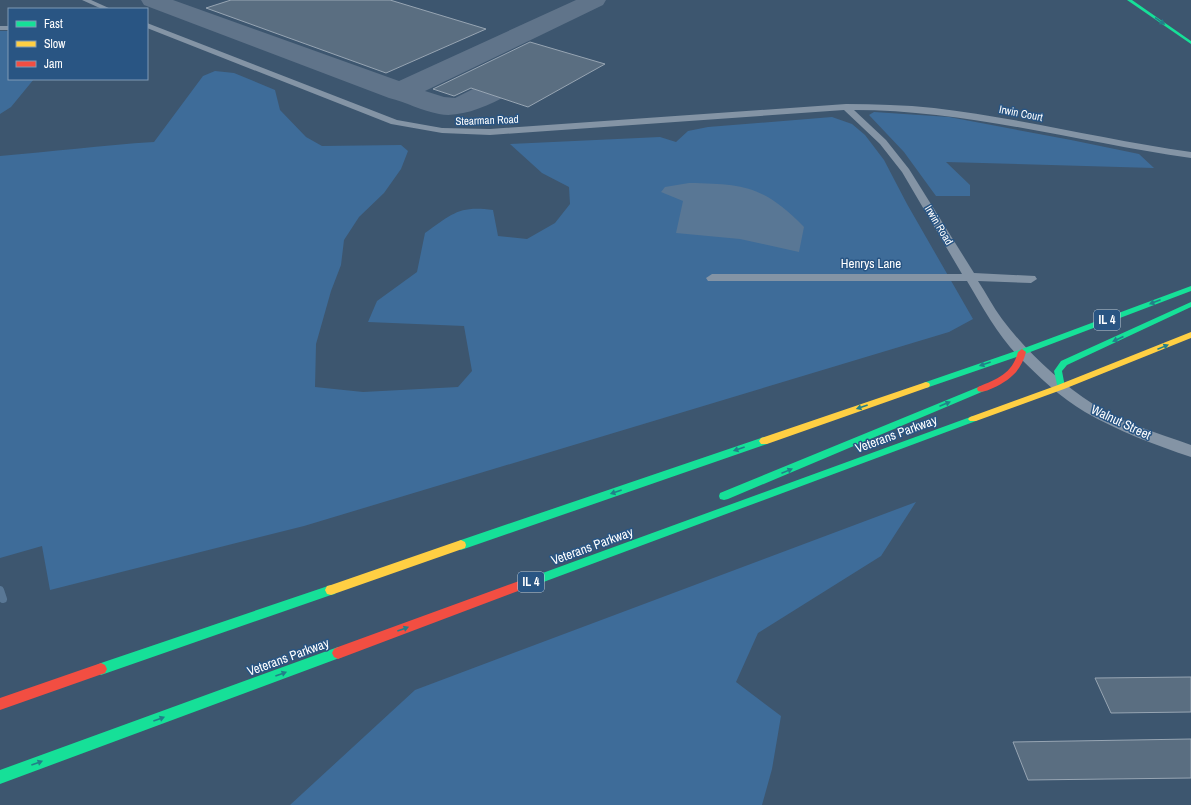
<svg xmlns="http://www.w3.org/2000/svg" width="1191" height="805" font-family="'Archivo Narrow',sans-serif">
<style>
.green{fill:#3e6c99}
.water{fill:#597795}
.lines{fill:none;stroke-linecap:round;stroke-linejoin:round}
.stream{stroke:#597795;stroke-width:8}
.taxiway{fill:#60748a;fill-rule:evenodd}
.building{fill:#5a6e81;stroke:#97a5b3}
.street{fill:#8494a5;fill-rule:evenodd}
.fast{fill:#16e098;fill-rule:evenodd}
.slow{fill:#ffcf43;fill-rule:evenodd}
.jam{fill:#f24e42;fill-rule:evenodd}
.oneway{fill:#237f89}
.labels{text-anchor:middle;dominant-baseline:central;stroke-width:3;stroke-linejoin:round;paint-order:stroke}
.far-street-label{font-size:11px;fill:#fff;stroke:#295583}
.shield{fill:#295583;stroke:#bfccda;stroke-width:1}
.shield-label{font-size:12px;font-weight:bold;fill:#fff}
.street-label{font-size:13px;fill:#fff;stroke:#295583}
</style>
<rect width="100%" height="100%" fill="#3d566f"/>
<path class="green" d="M0 31H9V79H34L11 107 0 114Z
M215 71 234 73 275 90 280 110 306 137 322 146 401 145 408 151 401 169 384 193 359 217 344 240 341 265 331 291 316 344 315 387 363 392 458 387 472 371 464 326 368 322 377 301 417 272 425 233C452 214 459 205 493 210L498 236 527 239 555 223 570 204 569 187 542 173 510 144 660 137 676 142 688 131 708 127 832 117 852 124 865 135 884 160 907 204 973 319 949 332 304 526 50 590 42 546 0 558V156C51 152 102 145 154 142L203 76Z
M874 112 949 117 1071 140 1139 154 1154 168 946 162 970 185V196H936L904 152 869 115Z
M916 502 881 556 758 633 736 682 781 716 772 769 762 805H290L415 690Z"/>
<path class="water" d="M689 183C744 184 764 186 804 227L799 252 740 239 676 233 683 201 661 192 665 187Z"/>
<g class="lines">
<path class="stream" d="M0 590 3 599"/>
<path class="taxiway" d="M141 0H173L399 81 576 0H606L603 5 425 91 444 97 455 98 536 57 545 55 554 57 558 63 554 69C524 85 474 121 439 114 422 111 406 102 389 98L144 5Z"/>
</g>
<path class="building" d="M231 0H390L486 29 386 73 206 8Z
M530 42 605 64 528 107 471 88 454 96 433 89Z
M1191 677V712L1111 713 1095 678Z
M1191 739V778L1028 780 1013 742Z"/>
<g class="lines">
<path class="street" d="M82 0H91L111 9H102Z
M147 23 397 120 442 128 490 129 846 104C875 104 905 105 934 108 1020 118 1105 140 1191 152V158C1078 142 968 110 854 110L886 140 909 169 974 273 1035 276 1037 279 1031 283 978 281C986 293 993 307 1002 319 1027 352 1059 382 1093 404 1122 423 1158 433 1191 445V457C1155 445 1118 431 1085 412 1061 398 1037 375 1018 356 997 334 982 306 967 281H708L706 278 712 274H962L902 172 880 144 844 110 490 135 442 133 391 124 147 28Z
M0 26H9V30H0Z"/>
<path class="fast" d="M1127 0H1132L1191 41V44Z
M1191 286V291L1025 354 929 387 926 388 922 385 923 383 1019 350Z
M1191 302V307L1067 365 1062 371 1065 387 1061 390 1058 389 1054 371 1061 361Z
M981 386 984 387 985 389 984 391 728 499 724 500 720 499 719 496 720 493Z
M973 416 976 417 978 419 976 421 522 590 518 588 516 585 518 582Z
M764 437 767 438 769 441 767 444 461 550 457 548 456 545 457 542 461 540Z
M331 585 335 586 337 590 335 594 331 595 101 675 97 673 95 669 97 665 101 663Z
M338 647 342 649 344 653 342 657 0 784V770Z"/>
<path class="slow" d="M1191 332V338L1064 389 976 421H970L968 419 970 417 1058 385Z
M926 382 929 383 930 385 929 387 767 444H761L759 441 761 438Z
M461 540 465 542 466 545 465 548 331 595 327 594 325 590 327 586 331 585Z"/>
<path class="jam" d="M1022 349 1026 352C1021 371 1010 380 993 388 988 390 983 393 978 391L977 389 978 387C997 379 1012 374 1018 352Z
M522 580 526 582 528 585 526 588 338 659 334 657 332 653 334 649 338 647Z
M101 663 105 665 107 669 105 673 0 710V698Z"/>
</g>
<defs><path id="oneway-solid" d="M-6-.8H1V-3.2L6.5 0L1 3.2V.8H-6Z"/></defs>
<g class="oneway">
<use href="#oneway-solid" transform="translate(1160 21) rotate(35)"/>
<use href="#oneway-solid" transform="translate(1155 302) rotate(159)"/>
<use href="#oneway-solid" transform="translate(1118 339) rotate(156)"/>
<use href="#oneway-solid" transform="translate(1163 347) rotate(-22)"/>
<use href="#oneway-solid" transform="translate(985 364) rotate(161)"/>
<use href="#oneway-solid" transform="translate(945 404) rotate(-23)"/>
<use href="#oneway-solid" transform="translate(862 407) rotate(161)"/>
<use href="#oneway-solid" transform="translate(739 449) rotate(161)"/>
<use href="#oneway-solid" transform="translate(787 471) rotate(-22)"/>
<use href="#oneway-solid" transform="translate(616 492) rotate(161)"/>
<use href="#oneway-solid" transform="translate(403 629) rotate(-20)"/>
<use href="#oneway-solid" transform="translate(281 674) rotate(-20)"/>
<use href="#oneway-solid" transform="translate(159 719) rotate(-20)"/>
<use href="#oneway-solid" transform="translate(37 763) rotate(-20)"/>
</g>
<g class="labels">
<g class="far-street-label">
<text transform="translate(1021 113) rotate(11)">Irwin Court</text>
<text transform="translate(487 120) rotate(-2)">Stearman Road</text>
<text transform="translate(939 225) rotate(59)">Irwin Road</text>
</g>
<g class="shield">
<rect x="1094" y="310" width="26" height="20" rx="3"/>
<rect x="518" y="572" width="26" height="20" rx="3"/>
</g>
<g class="shield-label">
<text x="1107" y="320">IL 4</text>
<text x="531" y="582">IL 4</text>
</g>
<g class="street-label">
<text x="871" y="263">Henrys Lane</text>
<text transform="translate(1121 422) rotate(25)">Walnut Street</text>
<text transform="translate(896 434) rotate(-20)">Veterans Parkway</text>
<text transform="translate(592 546) rotate(-20)">Veterans Parkway</text>
<text transform="translate(288 657) rotate(-20)">Veterans Parkway</text>
</g>
</g>
<rect x="8" y="8" width="140" height="72" fill="#295583" stroke="#7f99b5"/>
<rect x="16" y="21" width="20" height="6" fill="#16e098" stroke="#7f99b5"/>
<text x="44" y="28" font-size="12" fill="#ffffff">Fast</text>
<rect x="16" y="41" width="20" height="6" fill="#ffcf43" stroke="#7f99b5"/>
<text x="44" y="48" font-size="12" fill="#ffffff">Slow</text>
<rect x="16" y="61" width="20" height="6" fill="#f24e42" stroke="#7f99b5"/>
<text x="44" y="68" font-size="12" fill="#ffffff">Jam</text>
</svg>
